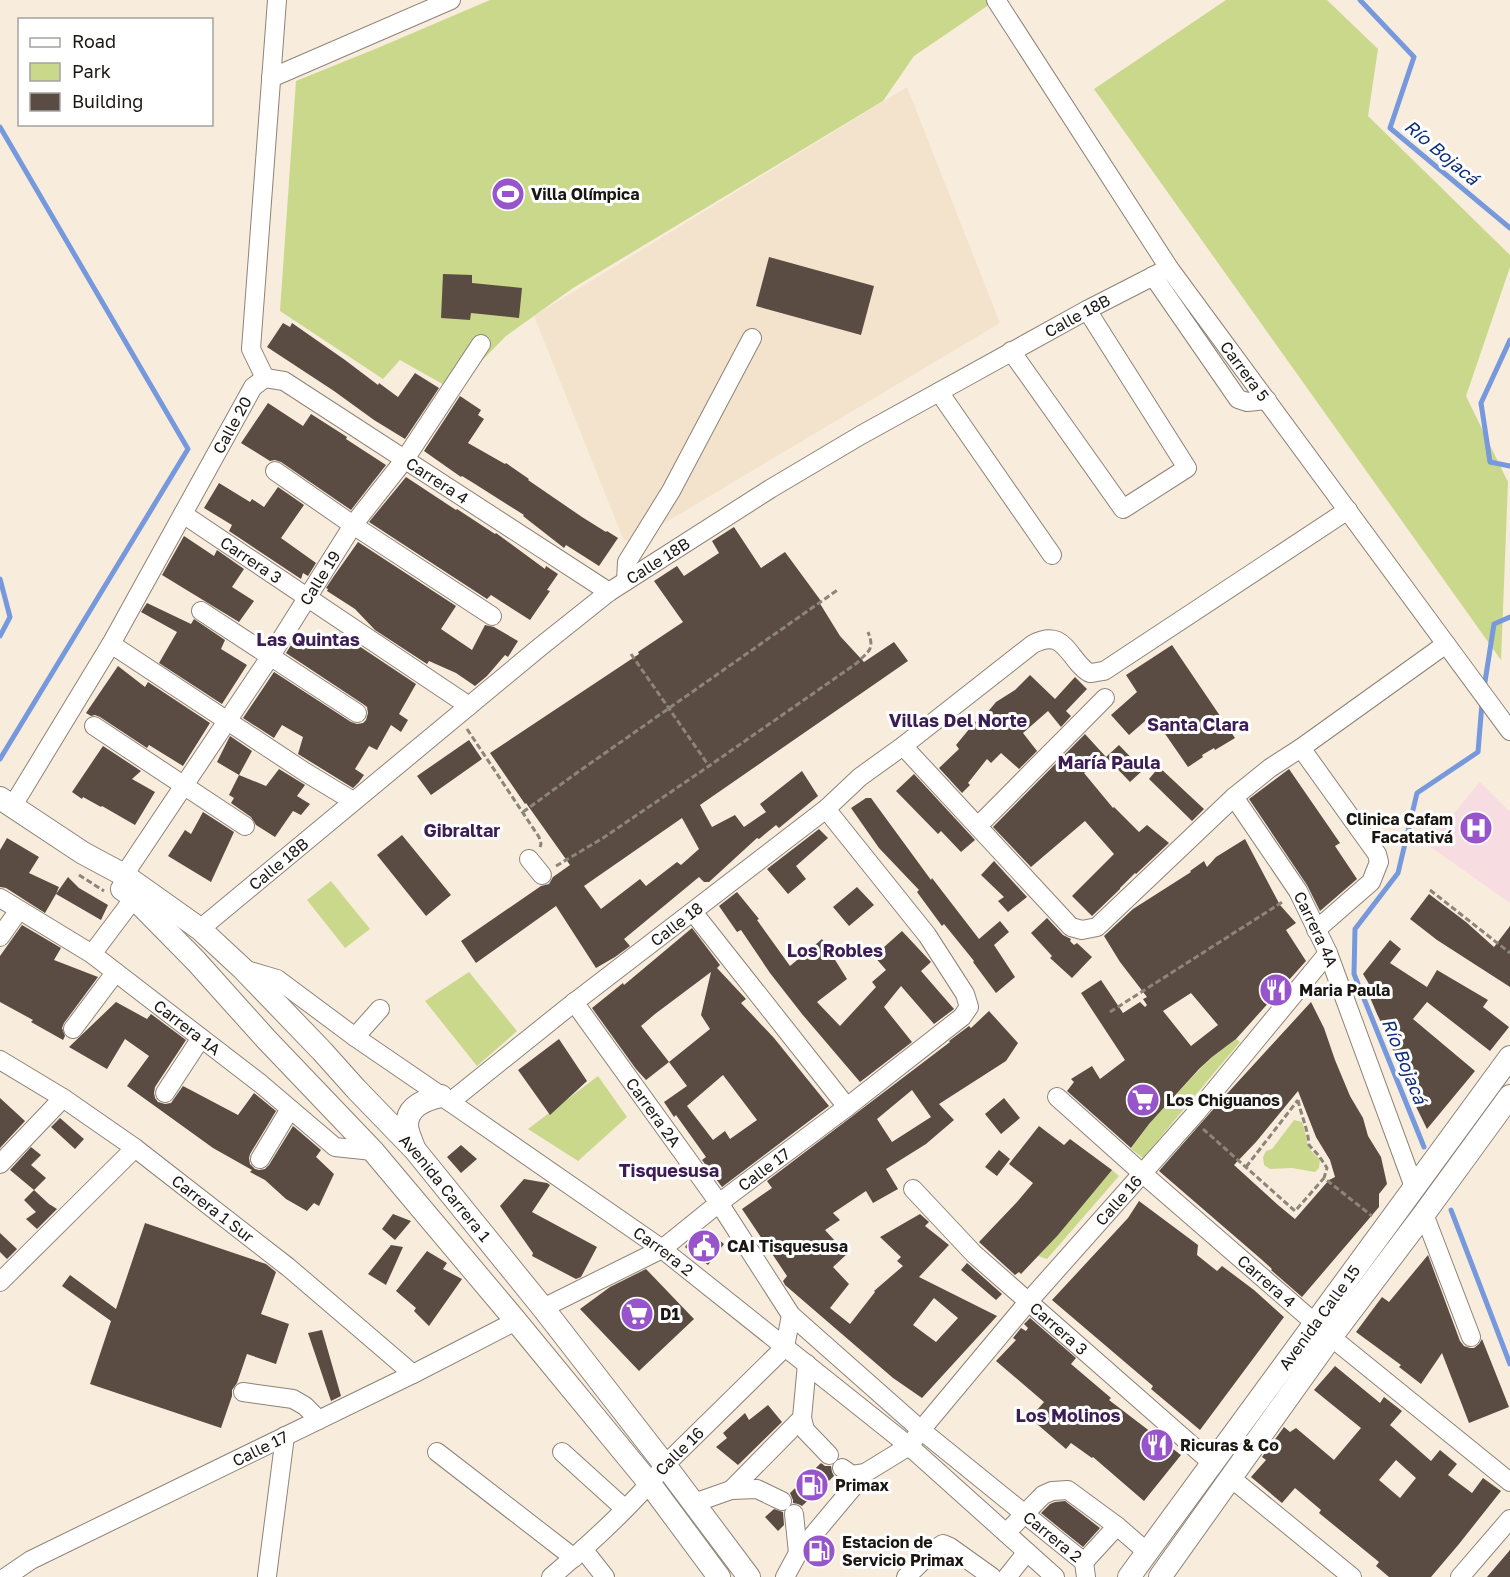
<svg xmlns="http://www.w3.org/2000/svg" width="1510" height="1577" font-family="'Golos Text',sans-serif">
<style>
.built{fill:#f3e3cd}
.medical{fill:#f7dce2}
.green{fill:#cad88c}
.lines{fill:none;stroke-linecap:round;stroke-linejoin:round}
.stream{stroke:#7698dc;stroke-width:5}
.building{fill:#5a4c43;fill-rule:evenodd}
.minor-casing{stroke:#8e8376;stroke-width:20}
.major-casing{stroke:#8e8376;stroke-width:24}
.path{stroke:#8d857a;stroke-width:3;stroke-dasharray:6 3;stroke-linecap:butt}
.minor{stroke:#fff;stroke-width:18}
.major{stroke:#fff;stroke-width:22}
.labels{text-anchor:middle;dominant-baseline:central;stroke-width:6;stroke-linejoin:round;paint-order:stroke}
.poi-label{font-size:16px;font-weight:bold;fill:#1b1712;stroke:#fff;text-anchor:start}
.street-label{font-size:16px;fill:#1b1712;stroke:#fff}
.water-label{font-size:18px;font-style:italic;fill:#0e2e7c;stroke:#fff}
.neighbourhood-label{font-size:18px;font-weight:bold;fill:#3d1d55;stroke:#fff}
</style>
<rect width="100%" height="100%" fill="#f8ecdd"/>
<path class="built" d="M907 87 1000 323 643 536 624 541 534 316Z"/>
<path class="medical" d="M1480 782 1510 812V903L1428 845Z"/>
<path class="green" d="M490 0H996L914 56 883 101 573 288 506 336 453 390 400 360 383 379 280 311 296 81 380 47Z
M1226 0H1327L1378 49 1368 116 1510 255V267L1466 396 1508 482 1501 660 1094 89Z
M331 881 370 929 345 948 307 900Z
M469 972 517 1031 477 1066 425 1001Z
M1236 1039 1240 1042 1143 1158 1131 1149 1149 1124 1195 1074 1212 1057Z
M598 1076 627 1117 578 1161 528 1129Z
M1294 1120 1302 1122C1309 1139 1303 1147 1320 1159L1319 1168 1315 1172 1292 1168 1270 1169 1264 1165 1263 1157 1266 1151 1272 1149Z
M1112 1170 1119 1176 1047 1259 1038 1256Z"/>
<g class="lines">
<path class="stream" d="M1360 0 1414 57 1390 128 1510 228
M0 127 188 449 0 759
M1510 340 1481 403 1490 462 1510 466
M0 579 10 617 0 636
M1484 688 1494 624 1510 617
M1424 1147 1354 974 1355 929 1398 873 1417 793 1478 752 1482 703
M1451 1210 1510 1364"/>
</g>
<path class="building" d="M769 257 874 286 861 335 756 306Z
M443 274 472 275V283L522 288 519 318 471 313 470 320 441 318Z
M283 323 290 327 292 323 345 360 378 385 379 383 398 397 415 373 439 388 405 439 374 420 334 391 267 347Z
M460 396 481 410 478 415 484 419 468 443 505 464 506 463 529 479 528 480 582 517 606 532 607 531 618 538 599 566 566 545 564 548 523 516 524 515 475 484 462 476 461 477 424 451Z
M268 403 303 426 311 414 347 437 346 439 386 465 351 510 281 462 275 460 270 461 241 443Z
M406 477 456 510 457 509 495 534 496 533 545 569 546 566 558 574 547 590 550 591 530 620 491 595 487 599 369 522Z
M219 483 250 502 252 499 264 507 278 487 304 505 281 538 316 563 308 576 303 573 301 579 229 531 232 525 204 508Z
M734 527 761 568 785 552 821 601 819 602 840 636 864 662 894 642 908 661 700 805 712 827 735 815 744 827 766 812 760 804 802 771 818 796 779 828 776 825 759 839 757 838 709 882H704L699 877 624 939 630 946 615 957 596 968 556 906 476 963 461 941 541 886 549 884 553 877 570 865 526 803 525 804 490 753 639 654 638 652 683 622 654 581 677 566 684 576 719 553 712 541ZM682 818 699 849 681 865 677 862 646 886 640 879 601 909 584 886Z
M184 536 214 556 217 550 244 569 232 587 254 601 239 622 162 575Z
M358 542 456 606 441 629 472 650 485 625 494 627 518 641 508 657 505 655 487 676 475 686 456 673 429 661 427 664 375 630 355 609 327 591 328 589 326 588 334 576Z
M147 603 191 624 194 619 225 640 221 649 247 665 222 704 159 663 177 632 141 612Z
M338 632 416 684 399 714 408 720 401 732 391 725 377 750 369 746 355 769 364 775 359 782 353 788 298 754 303 737 282 725 274 738 243 718 274 672 351 722 357 724 363 723 366 720 368 713 367 707 363 704 286 653 293 642 297 645 306 633 327 649Z
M1172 645 1235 738 1215 750 1214 748 1202 755 1203 757 1188 767 1152 715 1129 735 1111 715 1137 692 1126 675Z
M118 666 145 687 148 682 210 723 183 766 149 745 147 748 100 717 95 715 91 716 86 713Z
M1030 675 1055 699 1075 677 1087 689 1066 711 1071 716 1061 727 1048 711 1023 733 1037 751 1019 769 1001 753 991 763 987 759 968 783 970 785 962 793 939 768 959 749 956 745 975 722 986 714 996 702 1015 690Z
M1085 734 1106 757 1119 745 1143 770 1130 782 1107 758 1084 773 1113 808 1114 807 1139 832 1147 825 1169 843 1136 874 1135 873 1120 888V889L1092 916 1072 896 1114 854 1085 821 1031 867 993 827Z
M230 736 252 751 239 775 217 762Z
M469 740 482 759 431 795 417 776Z
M103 746 141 771 132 779 155 792 135 825 102 806 101 807 83 797 82 799 72 792Z
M1159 767 1204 809 1192 821 1149 779Z
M279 769 305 785 297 796 310 804 301 815 293 811 275 837 256 825 251 817 231 803 234 798 229 795 239 775 266 786Z
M1289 769 1340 843 1335 846 1357 879 1320 911 1307 885 1249 799Z
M914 774 975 840 961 852 941 831 938 834 896 791Z
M866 798H871L931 880 932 878 979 939 1000 921 1009 932 994 945 1015 977 996 993 973 962 974 961 944 924 942 926 917 892 919 890 879 848 851 808Z
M203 812 234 832 211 882 168 856 185 830 191 834Z
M819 829 828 838 796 866 806 879 788 894 767 869Z
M402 835 451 895 426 916 377 855Z
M7 838 39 857 29 873 59 887 56 894 68 877 79 888 108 905 101 920 56 894 45 913 6 888 0 887V850Z
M1245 839 1280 905 1296 923 1286 930 1306 961 1236 1039 1212 1057 1199 1069 1149 1124 1131 1148 1067 1091 1074 1082 1071 1079 1092 1066 1100 1079 1125 1060 1081 993 1101 980 1123 1013 1140 1002 1145 1007 1147 1005 1143 999 1147 997 1120 962 1104 936 1133 909 1191 872 1190 871 1204 861 1207 867 1216 857ZM1191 993 1218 1025 1191 1046 1163 1011Z
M994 861 1027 897 1008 912 998 901 1004 897 981 875Z
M857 887 874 905 849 926 833 907Z
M737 892 759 919 757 920 790 966 822 939 847 979 817 1002 840 1026 876 987 872 982 886 970 874 956 902 931 931 962 921 971 954 1009 934 1024 901 986 884 1007 912 1042 860 1082 802 1014 770 973 741 930 737 932 719 906Z
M1429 894 1466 922 1494 947 1510 926V987L1437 940 1410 919Z
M1047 918 1063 935 1071 939 1070 941 1074 945 1077 943 1092 957 1072 978 1050 958 1052 956 1031 933Z
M22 925 61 948 54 960 98 977 64 1023 62 1028 65 1036 63 1040 31 1022 33 1020 0 1002V956Z
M692 928 720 965 717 968 746 999 741 1003 774 1038 829 1106 722 1187 702 1160 706 1157 676 1115 674 1117 664 1102 687 1086 669 1062 646 1080 636 1069 592 1008 623 983 624 985ZM711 972 701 1015 710 1029 669 1062 641 1026 655 1014ZM723 1075 757 1120 730 1139 725 1131 713 1140 687 1106Z
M1390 940 1401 949 1390 963 1427 987 1437 970 1488 1000 1483 1007 1509 1027 1490 1051 1427 1002 1413 1019 1475 1071 1427 1129 1402 1078 1410 1074 1391 1047V1043L1377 1014 1369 995 1370 993 1366 987 1369 984 1363 974Z
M116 1002 147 1019 151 1014 186 1040 155 1087 154 1093 155 1098 158 1102 165 1104 171 1103 183 1086 238 1115 254 1093 276 1111 250 1154 249 1158 250 1164 255 1169 259 1170 265 1169 269 1165 293 1126 321 1150 316 1157 334 1174 319 1206 314 1203 307 1211 286 1199 265 1180 250 1172 252 1170 213 1148 127 1086 149 1056 125 1039 107 1069 69 1047Z
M1311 1002 1324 1028 1335 1060 1350 1096 1363 1118 1368 1136 1381 1157 1387 1184 1379 1194V1207L1302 1297 1271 1270 1272 1269 1261 1259 1159 1171 1224 1097ZM1298 1091 1316 1137 1330 1160 1335 1177 1329 1180 1295 1219 1278 1205 1234 1165 1256 1142Z
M989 1011 1018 1043 1006 1061 939 1104 954 1120 926 1144 886 1169 898 1189 873 1203 866 1191 833 1213 840 1220 825 1230 847 1254 833 1267 849 1284 830 1308 850 1324 875 1292 874 1291 903 1266 897 1261 901 1257 880 1237 920 1214 929 1222 925 1226 949 1245 919 1277 997 1316 922 1398 893 1378 785 1285 783 1281 787 1276 742 1209 772 1188 767 1181 950 1042 949 1041 969 1026 971 1028ZM912 1090 931 1117 892 1142 877 1119ZM934 1298 958 1318 936 1342 913 1325Z
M559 1039 587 1081 550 1115 518 1070Z
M0 1098 25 1121 0 1148Z
M1004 1098 1020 1118 1001 1134 985 1114Z
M60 1118 84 1139 75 1149 51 1127Z
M1039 1126 1064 1145 1070 1139 1112 1170 1058 1235 1021 1274 1019 1272 1015 1275 979 1242 1017 1202 1033 1183 1009 1164Z
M461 1145 477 1159 461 1173 447 1157Z
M31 1147 41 1155 31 1165 46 1178 34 1190 10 1170Z
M999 1150 1010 1159 997 1176 985 1167Z
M524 1179 547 1183 550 1185 532 1212 597 1247 581 1277 576 1279 532 1256 533 1253 500 1206Z
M34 1190 49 1204 57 1209 37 1229 26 1219 36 1212 24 1200Z
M1139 1201 1198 1245 1197 1255 1217 1271 1222 1266 1254 1290 1284 1317 1200 1430 1151 1389 1153 1386 1052 1300 1128 1218Z
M393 1214 411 1221 395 1240 382 1229Z
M145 1223 266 1264 276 1272 261 1314 289 1324 276 1364 247 1354 237 1383 232 1390V1396L221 1428 90 1384 111 1321 62 1286 70 1275 116 1309Z
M705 1229 724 1244 708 1265 685 1247 689 1241Z
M0 1233 17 1249 7 1259 0 1252Z
M391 1245 403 1247 386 1285 368 1274Z
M427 1251 447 1263 443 1269 462 1279 429 1326 414 1311 416 1308 396 1291Z
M1428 1255 1460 1341 1464 1346 1470 1348H1474L1479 1344 1482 1339 1509 1407 1469 1423 1442 1353 1421 1384 1399 1367 1401 1365 1356 1332 1382 1297 1389 1302Z
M967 1263 1002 1294 996 1300 961 1270Z
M646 1269 694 1319 639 1371 580 1309 610 1287Z
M1030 1318 1076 1358 1071 1364 1111 1398 1109 1400 1181 1455 1144 1501 1093 1457 1092 1458 1071 1443 1066 1449 1030 1418 1044 1402 996 1361 1016 1340 1013 1338 1021 1328 1026 1331 1028 1328 1024 1324Z
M322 1330 341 1396 331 1401 308 1333Z
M1335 1366 1380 1403 1384 1397 1402 1411 1390 1425 1431 1461 1440 1450 1457 1464 1448 1475 1472 1493 1483 1478 1501 1491 1459 1544 1431 1577H1389L1376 1566 1379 1562 1319 1513 1321 1510 1295 1488 1282 1503 1251 1477 1266 1460 1262 1457 1284 1427 1290 1432 1296 1428 1334 1460 1361 1428 1314 1390ZM1396 1460 1416 1478 1400 1498 1379 1480Z
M768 1405 782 1422 738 1465 716 1447 727 1438 723 1433 745 1413 749 1420Z
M821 1463 825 1466H831L832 1472 834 1476 802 1506 798 1504 793 1503V1500L790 1493Z
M1065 1501 1100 1528 1083 1547 1041 1513 1050 1504 1055 1502Z
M774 1509 783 1512 784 1525 778 1531 765 1517Z
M1510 1550V1577H1487Z"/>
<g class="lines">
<defs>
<g id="minor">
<path id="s1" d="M996 0 1169 268 1510 731"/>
<path d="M271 78 451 0"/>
<path d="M1153 276 1238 399 1247 402 1267 400"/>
<path d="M1011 351 1123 509 1187 468 1087 310"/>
<path id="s2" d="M265 378 284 381 609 592"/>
<path d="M265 378 251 349 277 0"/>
<path d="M939 392 1052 555"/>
<path d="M275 471 353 525 492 616"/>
<path id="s3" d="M183 514 469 706"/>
<path d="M626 581 627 562 671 491 752 338"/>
<path d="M201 611 357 713"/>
<path d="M111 644 305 772 353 801"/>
<path d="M94 726 245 826"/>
<path d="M903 746 1071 927 1082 930 1097 927 1234 797 1270 768 1301 748 1446 644"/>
<path d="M1301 748 1377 854 1379 862 1371 882 1316 930"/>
<path id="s4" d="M1234 797 1298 891 1328 953 1414 1187"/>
<path id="s5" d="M12 807 111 644 253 387 265 378"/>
<path d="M978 826 1105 698"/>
<path d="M529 859 542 875"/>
<path id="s6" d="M124 875 270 657 353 525 405 459 481 344"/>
<path id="s7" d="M0 898 92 954 261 1084 335 1147 373 1151"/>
<path d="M693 912 847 1107"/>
<path id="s8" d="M200 929 540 647 609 592 770 489 861 435 1087 310 1169 268"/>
<path d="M0 937 19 910"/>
<path d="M92 954 134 898"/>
<path id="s9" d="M243 969 277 979 355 1037 450 1102 662 1249 909 1446 1055 1577"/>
<path id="s10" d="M574 1002 719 1203 791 1315 921 1430 1084 1562 1086 1577"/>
<path d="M73 1029 115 973"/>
<path d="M355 1037 380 1009"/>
<path id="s11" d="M0 1060 63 1098 135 1148 288 1267 413 1374"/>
<path d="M165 1093 201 1038"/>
<path id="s12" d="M1057 1097 1142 1173 1331 1337 1510 1482"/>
<path id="s13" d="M450 1102 567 1008 826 809 860 777 903 746 1033 644C1058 631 1064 646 1079 664 1082 667 1086 672 1090 673 1094 673 1100 671 1104 671L1348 510"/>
<path d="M260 1159 290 1109"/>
<path d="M0 1164 63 1098"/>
<path id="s14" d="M913 1189 974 1254 1212 1463"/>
<path d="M1424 1214 1471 1337"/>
<path d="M0 1282 135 1148"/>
<path id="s15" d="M543 1308 662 1249 719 1203 847 1107 962 1017 969 1007 965 994 927 935 826 809"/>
<path d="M807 1364 802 1418 805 1430 829 1455"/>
<path d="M243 1392 293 1399 305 1406 319 1420"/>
<path d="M437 1452 574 1558"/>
<path d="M562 1452 625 1509"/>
<path id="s16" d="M842 1468 852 1475 865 1473 909 1446 921 1430 1028 1302 1196 1113 1328 953"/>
<path d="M1231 1478 1352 1577"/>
<path d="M731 1490 802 1418"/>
<path d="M694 1503 731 1490 757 1489 782 1501"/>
<path d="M1006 1533 1043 1495 1052 1491 1068 1490 1117 1526 1147 1552"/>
<path d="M583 1549 605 1577"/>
<path d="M798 1553 865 1473"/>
<path d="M1084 1562 1117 1526"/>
<path d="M267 1576 285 1436"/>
<path id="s17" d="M6 1577 31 1560 413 1374 516 1321"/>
<path id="s18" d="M551 1577C590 1544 633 1505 665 1465L785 1347 791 1315"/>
<path d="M785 1577 798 1553 794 1514"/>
<path d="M906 1577 935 1549 943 1544 950 1547 992 1577"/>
<path d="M1007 1577 1027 1552"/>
<path d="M1460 1577 1510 1519"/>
</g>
<g id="major">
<path id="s19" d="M0 798 83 853 124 875 200 929 243 969 322 1051 356 1089 415 1150 543 1308 665 1465 749 1577"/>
<path d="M122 889 134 898 196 961 266 1039 373 1151 516 1321 650 1484 719 1577"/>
<path d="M414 1148C412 1142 407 1132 407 1125 407 1106 427 1099 441 1096"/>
<path id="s20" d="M1129 1577 1510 1057"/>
<path d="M1160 1577 1331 1337 1424 1214 1510 1096"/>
</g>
</defs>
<use href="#minor" class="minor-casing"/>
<use href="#major" class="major-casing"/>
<path class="path" d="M631 654 709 766
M467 729 539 837 541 844 540 847
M523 812 578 772 839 589
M556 866 603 838 709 766 857 663C869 650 875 650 868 632
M79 875 104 891
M1430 890 1510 953
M1110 1012 1284 901
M1298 1100C1301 1115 1308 1129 1309 1145L1319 1156 1327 1168 1324 1178
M1203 1129 1295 1211 1324 1178 1372 1216
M1246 1167 1298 1100"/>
<use href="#minor" class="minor"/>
<use href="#major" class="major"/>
</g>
<defs>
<symbol id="stadium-disc" viewBox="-11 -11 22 22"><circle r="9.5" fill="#9855cb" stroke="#fff"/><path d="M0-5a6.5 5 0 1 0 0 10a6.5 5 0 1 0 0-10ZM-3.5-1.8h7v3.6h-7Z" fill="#fff"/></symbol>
<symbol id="hospital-disc" viewBox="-11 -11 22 22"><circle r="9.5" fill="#9855cb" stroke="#fff"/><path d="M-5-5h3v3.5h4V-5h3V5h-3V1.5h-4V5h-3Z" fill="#fff"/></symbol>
<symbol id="restaurant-disc" viewBox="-11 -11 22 22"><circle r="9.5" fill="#9855cb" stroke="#fff"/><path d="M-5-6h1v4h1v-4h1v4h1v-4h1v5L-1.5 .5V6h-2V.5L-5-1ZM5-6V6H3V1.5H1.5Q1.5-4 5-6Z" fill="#fff"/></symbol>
<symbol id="supermarket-disc" viewBox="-11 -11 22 22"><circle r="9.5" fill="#9855cb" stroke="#fff"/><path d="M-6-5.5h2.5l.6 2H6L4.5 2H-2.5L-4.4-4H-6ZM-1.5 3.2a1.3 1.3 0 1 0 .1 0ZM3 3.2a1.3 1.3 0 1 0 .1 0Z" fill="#fff"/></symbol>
<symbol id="civic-disc" viewBox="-11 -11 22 22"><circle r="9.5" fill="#9855cb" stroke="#fff"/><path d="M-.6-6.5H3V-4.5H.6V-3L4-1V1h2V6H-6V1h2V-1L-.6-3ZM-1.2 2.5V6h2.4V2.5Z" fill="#fff"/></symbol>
<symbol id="fuel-disc" viewBox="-11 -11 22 22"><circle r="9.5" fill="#9855cb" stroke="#fff"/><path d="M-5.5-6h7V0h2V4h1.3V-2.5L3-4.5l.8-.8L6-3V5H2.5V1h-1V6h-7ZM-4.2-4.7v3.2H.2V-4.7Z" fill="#fff"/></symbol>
</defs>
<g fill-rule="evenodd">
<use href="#stadium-disc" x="489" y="175" width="38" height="38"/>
<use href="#hospital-disc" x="1457" y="809" width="38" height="38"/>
<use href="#restaurant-disc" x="1257" y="971" width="38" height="38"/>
<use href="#supermarket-disc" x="1124" y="1081" width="38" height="38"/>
<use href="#civic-disc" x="685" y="1227" width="38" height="38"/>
<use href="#supermarket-disc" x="618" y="1295" width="38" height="38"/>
<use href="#restaurant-disc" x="1138" y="1426" width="38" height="38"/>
<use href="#fuel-disc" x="793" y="1466" width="38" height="38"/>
<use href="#fuel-disc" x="800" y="1532" width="38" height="38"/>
</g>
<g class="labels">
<g class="poi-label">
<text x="531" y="194">Villa Olímpica</text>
<text x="1453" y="819" text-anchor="end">Clinica Cafam<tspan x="1453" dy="18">Facatativá</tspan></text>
<text x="1299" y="990">Maria Paula</text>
<text x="1166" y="1100">Los Chiguanos</text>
<text x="727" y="1246">CAI Tisquesusa</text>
<text x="660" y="1314">D1</text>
<text x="1180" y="1445">Ricuras &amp; Co</text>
<text x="835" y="1485">Primax</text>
<text x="842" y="1542">Estacion de<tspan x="842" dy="18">Servicio Primax</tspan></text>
</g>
<g class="street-label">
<text stroke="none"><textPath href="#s8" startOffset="1074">Calle 18B</textPath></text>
<text stroke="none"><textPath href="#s1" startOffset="447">Carrera 5</textPath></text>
<text stroke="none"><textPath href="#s5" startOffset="441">Calle 20</textPath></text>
<text stroke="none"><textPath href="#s2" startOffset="202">Carrera 4</textPath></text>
<text stroke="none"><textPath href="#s3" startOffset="82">Carrera 3</textPath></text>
<text stroke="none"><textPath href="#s8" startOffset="588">Calle 18B</textPath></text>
<text stroke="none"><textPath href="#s6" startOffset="356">Calle 19</textPath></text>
<text stroke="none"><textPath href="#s8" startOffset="102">Calle 18B</textPath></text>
<text stroke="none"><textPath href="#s13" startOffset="288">Calle 18</textPath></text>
<text stroke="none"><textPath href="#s4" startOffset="156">Carrera 4A</textPath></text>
<text stroke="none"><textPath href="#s7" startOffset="228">Carrera 1A</textPath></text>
<text stroke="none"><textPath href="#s10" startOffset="136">Carrera 2A</textPath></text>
<text stroke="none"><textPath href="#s15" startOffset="262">Calle 17</textPath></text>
<text stroke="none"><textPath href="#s19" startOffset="596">Avenida Carrera 1</textPath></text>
<text stroke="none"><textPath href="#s16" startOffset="400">Calle 16</textPath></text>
<text stroke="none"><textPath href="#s11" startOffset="260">Carrera 1 Sur</textPath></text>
<text stroke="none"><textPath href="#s9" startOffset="508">Carrera 2</textPath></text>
<text stroke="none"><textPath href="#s12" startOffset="279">Carrera 4</textPath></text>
<text stroke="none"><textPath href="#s20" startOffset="322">Avenida Calle 15</textPath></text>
<text stroke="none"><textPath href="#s14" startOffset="202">Carrera 3</textPath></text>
<text stroke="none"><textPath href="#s17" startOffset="285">Calle 17</textPath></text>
<text stroke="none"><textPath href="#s18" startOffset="180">Calle 16</textPath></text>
<text stroke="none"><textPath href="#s10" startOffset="724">Carrera 2</textPath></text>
</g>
<g class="water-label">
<text transform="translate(1442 152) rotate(40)">Río Bojacá</text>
<text transform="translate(1405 1061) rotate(68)">Río Bojacá</text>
</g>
<g class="neighbourhood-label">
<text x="308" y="639">Las Quintas</text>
<text x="958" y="720">Villas Del Norte</text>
<text x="1198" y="724">Santa Clara</text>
<text x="1109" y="762">María Paula</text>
<text x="462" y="830">Gibraltar</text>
<text x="835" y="950">Los Robles</text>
<text x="669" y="1170">Tisquesusa</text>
<text x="1068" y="1415">Los Molinos</text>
</g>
</g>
<rect x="18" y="18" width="195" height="108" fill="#ffffff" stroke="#a4a2a0" stroke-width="1.5"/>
<rect x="30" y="38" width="30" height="9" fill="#ffffff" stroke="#a4a2a0" stroke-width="1.5"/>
<text x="72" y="48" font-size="18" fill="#1b1712">Road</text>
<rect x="30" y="63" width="30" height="18" fill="#cad88c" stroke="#a4a2a0" stroke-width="1.5"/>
<text x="72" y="78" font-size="18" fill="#1b1712">Park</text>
<rect x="30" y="93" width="30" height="18" fill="#5a4c43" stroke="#a4a2a0" stroke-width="1.5"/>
<text x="72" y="108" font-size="18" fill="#1b1712">Building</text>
</svg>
